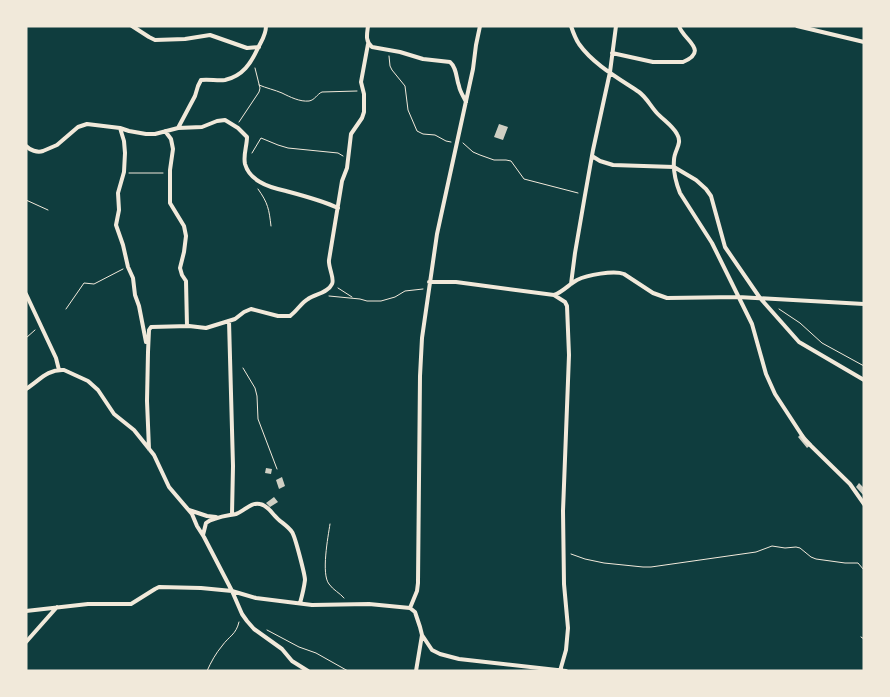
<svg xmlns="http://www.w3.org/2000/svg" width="890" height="697" font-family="Poppins,sans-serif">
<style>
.building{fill:#cfcfc3}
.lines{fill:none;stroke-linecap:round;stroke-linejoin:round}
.path{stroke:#f1e9da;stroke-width:1}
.minor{stroke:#f1e9da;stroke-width:4}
</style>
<rect width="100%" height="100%" fill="#0f3d3e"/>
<path class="building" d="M499 124 508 127 503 140 494 137Z
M802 433 812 444 807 448 798 437Z
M266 468 272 469 271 474 265 473Z
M282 477 285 486 279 489 276 480Z
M859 483 864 488V496L856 487Z
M274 497 278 502 270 507 266 503Z"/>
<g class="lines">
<path class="path" d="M389 56 390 66 392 70 405 86 408 110 417 131 423 134 435 135 446 141 451 142
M259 85C266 88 275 90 282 93 290 97 300 102 309 101 315 100 317 94 322 92L357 91
M239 122 259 92 260 88 255 68
M463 143 473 152 480 155 494 160H506L511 161 524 179 578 193
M252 153 261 138 278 145 288 148 338 153 343 156
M129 173H163
M258 189C268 203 269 209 271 226
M26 200 48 210
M338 288 352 297
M329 296 360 299 367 301H381L395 297 405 291 423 289
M66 309 84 283 94 284 123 269
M779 309 800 323 822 343 864 366
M26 338 35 330
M243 368 255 388 257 396 258 419 277 469
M330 524C328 537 321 574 329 584 333 590 340 593 344 598
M571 554 585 559 604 563 643 567H651L756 552 772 546 785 548 796 547 800 548 811 557 816 559 845 563H858L864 570
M267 630 299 647 316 653 348 671
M861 637 864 639
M207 671C211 662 216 653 222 646 229 636 236 635 239 622"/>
<path class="minor" d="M132 26 149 37 155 40 185 39 210 35 247 48 259 47
M368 26C367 34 365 41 372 47L400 52 423 59 450 62C457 68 456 78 459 86 460 92 464 97 466 102
M571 26C573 32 575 38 579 44 593 64 618 78 639 92 646 97 650 105 656 112 663 120 672 125 677 134 683 144 674 150 674 160 673 171 676 183 680 193L712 243 752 324 766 374 775 394 805 440 850 484 864 504
M797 26 864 42
M612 53 653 62H683C710 50 683 40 679 26
M120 128 124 141 125 153 124 172 118 193 119 210 116 225 123 245 128 267 133 278 135 295 139 306 146 342
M178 128 195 96 198 86 201 80C209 79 218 81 225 80 243 76 251 63 258 48 262 40 266 35 266 26
M165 131 171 139 173 149 170 170V203L184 226 186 236 184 252 180 268 182 275 186 281 187 326
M26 146C30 150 37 153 43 151L57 145 78 127 87 124 120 128 129 131 146 134H155L178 128 202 127 217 121 225 120 238 128 247 137C247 146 243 155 245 164 247 171 253 178 260 182 268 187 277 189 286 191 301 195 324 201 338 208
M592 156 600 161 613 165 674 167 696 180 706 189 711 196 725 247 760 298 799 342 864 380
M429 282H456L554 295C563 292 568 285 577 280 587 275 614 270 624 274L653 293 667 298 738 297 864 304
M571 284 575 253 585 195 593 150 610 72 616 26
M26 294 56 358 59 370
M554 295 565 302 567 306 569 355 563 511 564 584 568 628 566 650 560 671
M229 321 233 466 232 514
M148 352 149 330 151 327 189 326 206 328 235 319 244 312 251 309 278 316H290C297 311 301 303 308 299 315 294 328 293 332 284 335 279 328 267 329 260L342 181 347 168 351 134 362 118 364 112V94L361 82 368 44
M148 352 147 401 149 449
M26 389C39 381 47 369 64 370L88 381 98 390 114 414 134 430 154 455 169 487 192 514 197 526 204 537 232 591 242 614 247 621 254 629 282 649 292 661 308 671
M189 510 207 516 216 517
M203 535 206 523C214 517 226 516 236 514 245 511 250 502 260 504 267 505 271 512 275 516 280 522 287 525 292 532 295 536 305 575 305 580 304 588 302 596 300 603
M410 608 417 591 418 583 420 376 422 338 437 234 473 69 476 45 480 26
M26 611 88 604H131L155 589 159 587 201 588 232 591 256 598 312 605 369 604 410 608 415 612 420 627 422 635 432 650 440 654 459 659 566 671
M26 642 57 607
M416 671 422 635"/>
</g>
<rect width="890" height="697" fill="none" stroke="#f1e9da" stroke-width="55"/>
</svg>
